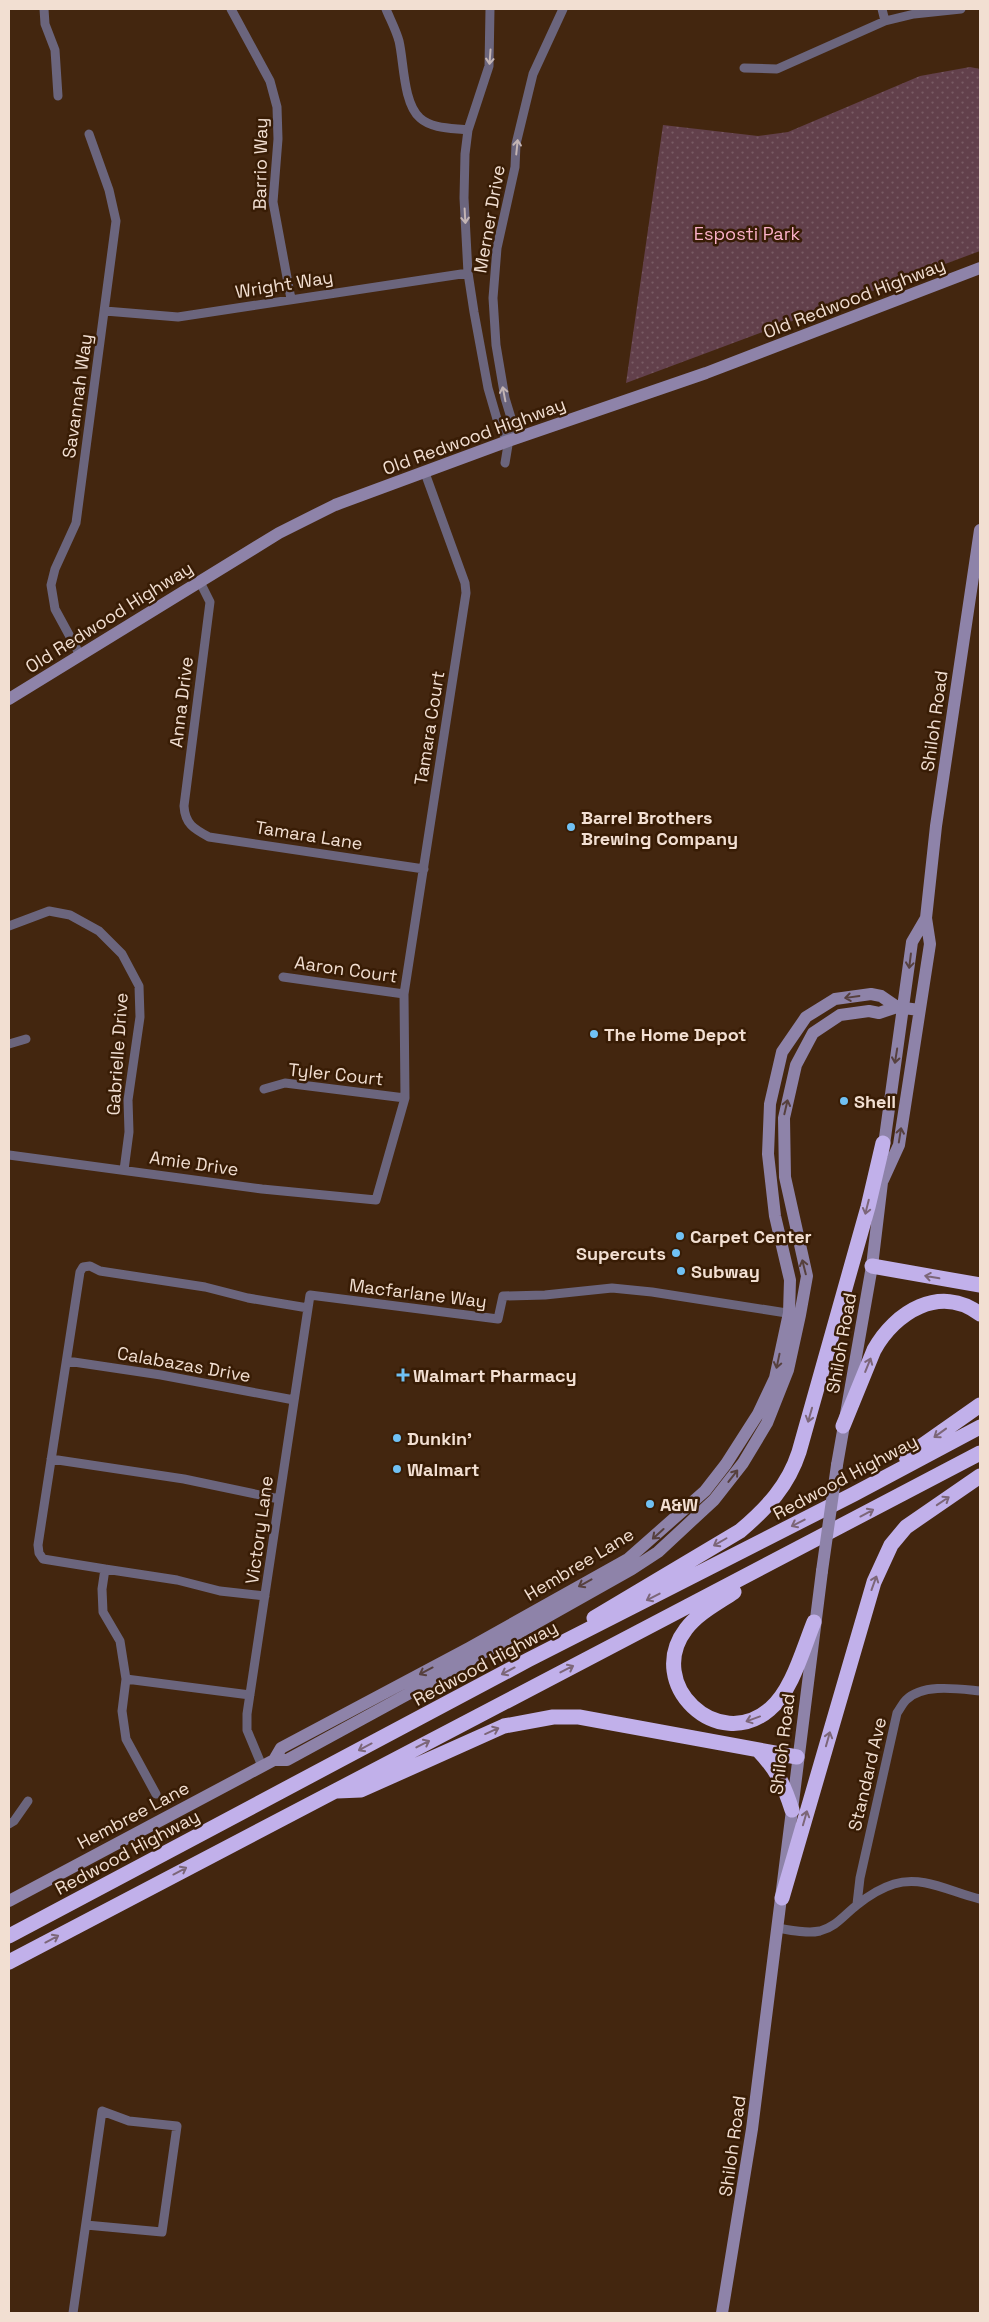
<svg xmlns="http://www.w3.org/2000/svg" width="989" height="2322" font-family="'Space Grotesk',sans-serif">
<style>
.grass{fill:url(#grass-dots)}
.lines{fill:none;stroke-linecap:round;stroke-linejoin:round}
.street{stroke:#6b657d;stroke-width:9}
.secondary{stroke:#8e83a9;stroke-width:12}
.highway{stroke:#c1b0ea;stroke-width:15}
.secondary-bridge{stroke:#8e83a9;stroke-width:12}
.oneway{stroke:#c3b4b4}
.oneway2{stroke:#56403e}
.oneway3{stroke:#7c6678}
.poi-dot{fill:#70c1f4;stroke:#381c05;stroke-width:2}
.labels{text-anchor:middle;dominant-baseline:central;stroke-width:5;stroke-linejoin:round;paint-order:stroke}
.street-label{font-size:18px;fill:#f2dfd2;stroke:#381c05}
.park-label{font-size:18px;fill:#fab0c8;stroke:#381c05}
.poi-label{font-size:18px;font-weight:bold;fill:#f2dfd2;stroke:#381c05;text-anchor:start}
</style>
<defs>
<pattern id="grass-dots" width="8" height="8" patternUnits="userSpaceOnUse" patternTransform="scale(1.25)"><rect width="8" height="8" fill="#62404b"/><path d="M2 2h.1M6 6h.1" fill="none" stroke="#795b64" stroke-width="1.8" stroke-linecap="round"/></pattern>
</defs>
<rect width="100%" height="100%" fill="#43260f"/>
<path class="grass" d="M970 67 980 69V251L626 383 663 125 758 136 788 132 920 76Z"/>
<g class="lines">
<path class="street" d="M44 9 45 24 55 50 58 96
M231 9 270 81 277 107 278 139 273 202 291 299
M386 9C390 19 396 30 399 41 404 62 403 103 420 118 432 129 453 128 468 130
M490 9 489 66 468 130 465 154 464 198 468 273 474 312 488 388 499 426 508 441
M882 9 885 21
M744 68 777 69 885 21 914 14 961 9
M105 311 178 317 468 273
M505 463 512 421 505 398 496 345 493 298 497 248 515 167 516 144 533 74 563 9
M200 582 210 602 184 806C185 824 194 829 209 837L424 869
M80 655 55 609 51 585 55 569 76 523 116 221 109 190 89 134
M9 926 49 911 70 915 99 931 122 954 139 986 140 1017 128 1100 129 1132 124 1170
M283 977 404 994
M9 1044 26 1039
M264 1089 285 1083 405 1098
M9 1155 262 1189 376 1200 405 1098 404 994 466 593 465 583 425 473
M67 1361 161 1375 294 1400
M51 1459 184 1479 279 1499
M105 1569 177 1580 220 1591 265 1596
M126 1679 250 1695
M262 1766 247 1730V1714L310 1295 498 1319 503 1296 545 1295 612 1288 652 1292 793 1314
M156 1794 126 1739 122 1711 126 1679 120 1641 103 1612 102 1589 105 1569 43 1559 39 1553 38 1545 80 1272 83 1267 90 1266 100 1271 205 1287 248 1298 308 1308
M9 1824 14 1821 28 1801
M857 1904 860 1878 897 1713C900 1709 902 1704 906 1700 923 1683 959 1689 980 1691
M777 1928C791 1930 806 1934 820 1931 836 1927 844 1915 857 1905 867 1897 881 1888 894 1884 924 1875 952 1893 980 1899
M73 2313 102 2111 129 2121 177 2126 162 2232 86 2225"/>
<path class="secondary" d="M9 699 279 533 335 505 508 441 706 373 980 268
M883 1152 912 942 926 918
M883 1180 899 1145 930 944 926 918 936 826 980 530
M837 1465 872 1266 883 1174
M274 1760 281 1748 469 1648 628 1559 705 1491 726 1464 758 1414 775 1378 789 1313 790 1280 775 1216 768 1154 770 1104 782 1052 806 1017 835 999 871 994 881 996 897 1007
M9 1901 274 1760H287L474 1658 632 1569 658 1552 714 1500 743 1463 767 1423 788 1370 800 1315 807 1276 785 1177 784 1118 796 1065 813 1033 840 1015 869 1011 879 1013 897 1007 919 1010
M722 2313 752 2129 822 1571"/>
<path class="highway" d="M872 1266 980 1285
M843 1426 874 1350C895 1312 940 1284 980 1314
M906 1457 980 1405
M734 1592C718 1603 698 1613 686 1629 644 1684 718 1754 770 1709 792 1691 803 1649 814 1622
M594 1618 740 1531C767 1508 788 1486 799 1452L868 1207 883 1143
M759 1751C777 1770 784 1785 792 1810
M337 1791 361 1790 504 1726 553 1717H579L797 1757
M782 1898 874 1582 891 1545 906 1527 980 1476
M9 1936 528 1660 854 1494 980 1427
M9 1962 980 1453"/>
<path class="secondary-bridge" d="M822 1571 837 1465"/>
</g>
<defs><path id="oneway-shaft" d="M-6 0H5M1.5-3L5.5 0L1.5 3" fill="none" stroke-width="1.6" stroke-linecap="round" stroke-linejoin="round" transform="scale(1.25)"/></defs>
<g class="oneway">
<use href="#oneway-shaft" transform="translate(490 57) rotate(94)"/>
<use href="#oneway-shaft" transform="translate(517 147) rotate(-84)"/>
<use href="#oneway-shaft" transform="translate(465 216) rotate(87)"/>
<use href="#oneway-shaft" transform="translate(504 394) rotate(-101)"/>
</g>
<g class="oneway2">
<use href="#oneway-shaft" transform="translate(910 961) rotate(97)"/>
<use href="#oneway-shaft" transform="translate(852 997) rotate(172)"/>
<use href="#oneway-shaft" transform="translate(896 1056) rotate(99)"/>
<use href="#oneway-shaft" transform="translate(786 1107) rotate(-77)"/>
<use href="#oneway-shaft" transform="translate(900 1135) rotate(-81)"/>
<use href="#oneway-shaft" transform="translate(804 1267) rotate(-104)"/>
<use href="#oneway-shaft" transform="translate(778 1361) rotate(102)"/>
<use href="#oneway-shaft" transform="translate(733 1476) rotate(-52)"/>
<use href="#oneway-shaft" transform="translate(658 1534) rotate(138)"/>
<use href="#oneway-shaft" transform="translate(585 1583) rotate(151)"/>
<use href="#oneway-shaft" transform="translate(426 1671) rotate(152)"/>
</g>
<g class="oneway3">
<use href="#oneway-shaft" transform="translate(867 1207) rotate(104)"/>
<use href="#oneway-shaft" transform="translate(932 1277) rotate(-170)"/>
<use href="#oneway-shaft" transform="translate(868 1365) rotate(-68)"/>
<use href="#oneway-shaft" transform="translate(810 1415) rotate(106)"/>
<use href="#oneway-shaft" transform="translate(940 1433) rotate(144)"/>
<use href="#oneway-shaft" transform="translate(943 1501) rotate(-34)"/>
<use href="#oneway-shaft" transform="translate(867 1513) rotate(-28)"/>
<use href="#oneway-shaft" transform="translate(798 1523) rotate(153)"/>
<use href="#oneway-shaft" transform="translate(720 1542) rotate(150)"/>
<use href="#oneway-shaft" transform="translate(874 1583) rotate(-70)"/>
<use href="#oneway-shaft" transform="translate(653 1597) rotate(153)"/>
<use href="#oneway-shaft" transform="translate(567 1669) rotate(-27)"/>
<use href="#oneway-shaft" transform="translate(508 1671) rotate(152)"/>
<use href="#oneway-shaft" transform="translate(753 1719) rotate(160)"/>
<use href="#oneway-shaft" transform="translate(492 1731) rotate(-24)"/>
<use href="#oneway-shaft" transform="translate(828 1739) rotate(-74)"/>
<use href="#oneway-shaft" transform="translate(423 1744) rotate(-27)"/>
<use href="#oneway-shaft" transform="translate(365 1747) rotate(152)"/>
<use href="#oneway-shaft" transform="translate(805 1818) rotate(-74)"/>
<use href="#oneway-shaft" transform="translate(180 1871) rotate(-28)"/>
<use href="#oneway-shaft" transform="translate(52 1939) rotate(-28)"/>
</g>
<g class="poi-dot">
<circle cx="571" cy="827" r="5"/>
<circle cx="594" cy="1034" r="5"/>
<circle cx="844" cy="1101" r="5"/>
<circle cx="680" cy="1236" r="5"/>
<circle cx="676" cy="1253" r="5"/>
<circle cx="681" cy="1271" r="5"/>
<path d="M400.5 1367.5h5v5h5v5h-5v5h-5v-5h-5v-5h5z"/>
<circle cx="397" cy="1438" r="5"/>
<circle cx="397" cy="1469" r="5"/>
<circle cx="650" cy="1504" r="5"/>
</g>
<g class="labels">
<g class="street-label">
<text transform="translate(260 164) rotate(-89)">Barrio Way</text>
<text transform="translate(489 219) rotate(-80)">Merner Drive</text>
<text transform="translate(284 284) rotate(-9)">Wright Way</text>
<text transform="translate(854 298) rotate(-21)">Old Redwood Highway</text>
<text transform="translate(77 396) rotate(-82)">Savannah Way</text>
<text transform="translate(474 436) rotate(-20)">Old Redwood Highway</text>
<text transform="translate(109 617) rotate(-32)">Old Redwood Highway</text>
<text transform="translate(181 702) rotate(-83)">Anna Drive</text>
<text transform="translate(934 721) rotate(-82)">Shiloh Road</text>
<text transform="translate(429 728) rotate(-81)">Tamara Court</text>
<text transform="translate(309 835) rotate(9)">Tamara Lane</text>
<text transform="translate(346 969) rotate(8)">Aaron Court</text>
<text transform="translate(117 1054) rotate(-86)">Gabrielle Drive</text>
<text transform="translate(336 1074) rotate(6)">Tyler Court</text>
<text transform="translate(194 1163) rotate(8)">Amie Drive</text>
<text transform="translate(418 1293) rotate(7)">Macfarlane Way</text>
<text transform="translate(841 1343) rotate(-80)">Shiloh Road</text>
<text transform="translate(184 1364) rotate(10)">Calabazas Drive</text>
<text transform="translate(845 1477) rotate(-28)">Redwood Highway</text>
<text transform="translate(259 1530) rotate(-82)">Victory Lane</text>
<text transform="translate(579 1564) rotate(-31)">Hembree Lane</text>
<text transform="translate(485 1663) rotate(-28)">Redwood Highway</text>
<text transform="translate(782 1744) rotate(-83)">Shiloh Road</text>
<text transform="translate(867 1774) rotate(-77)">Standard Ave</text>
<text transform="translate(133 1815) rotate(-28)">Hembree Lane</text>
<text transform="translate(127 1852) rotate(-28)">Redwood Highway</text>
<text transform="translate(732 2146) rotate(-82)">Shiloh Road</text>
</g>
<g class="park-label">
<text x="747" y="233">Esposti Park</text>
</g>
<g class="poi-label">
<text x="581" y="817">Barrel Brothers<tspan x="581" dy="21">Brewing Company</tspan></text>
<text x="604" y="1034">The Home Depot</text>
<text x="854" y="1101">Shell</text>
<text x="690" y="1236">Carpet Center</text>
<text x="666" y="1253" text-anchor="end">Supercuts</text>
<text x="691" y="1271">Subway</text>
<text x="413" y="1375">Walmart Pharmacy</text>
<text x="407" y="1438">Dunkin'</text>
<text x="407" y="1469">Walmart</text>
<text x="660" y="1504">A&amp;W</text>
</g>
</g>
<rect width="989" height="2322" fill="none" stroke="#f2dfd2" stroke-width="20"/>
</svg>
